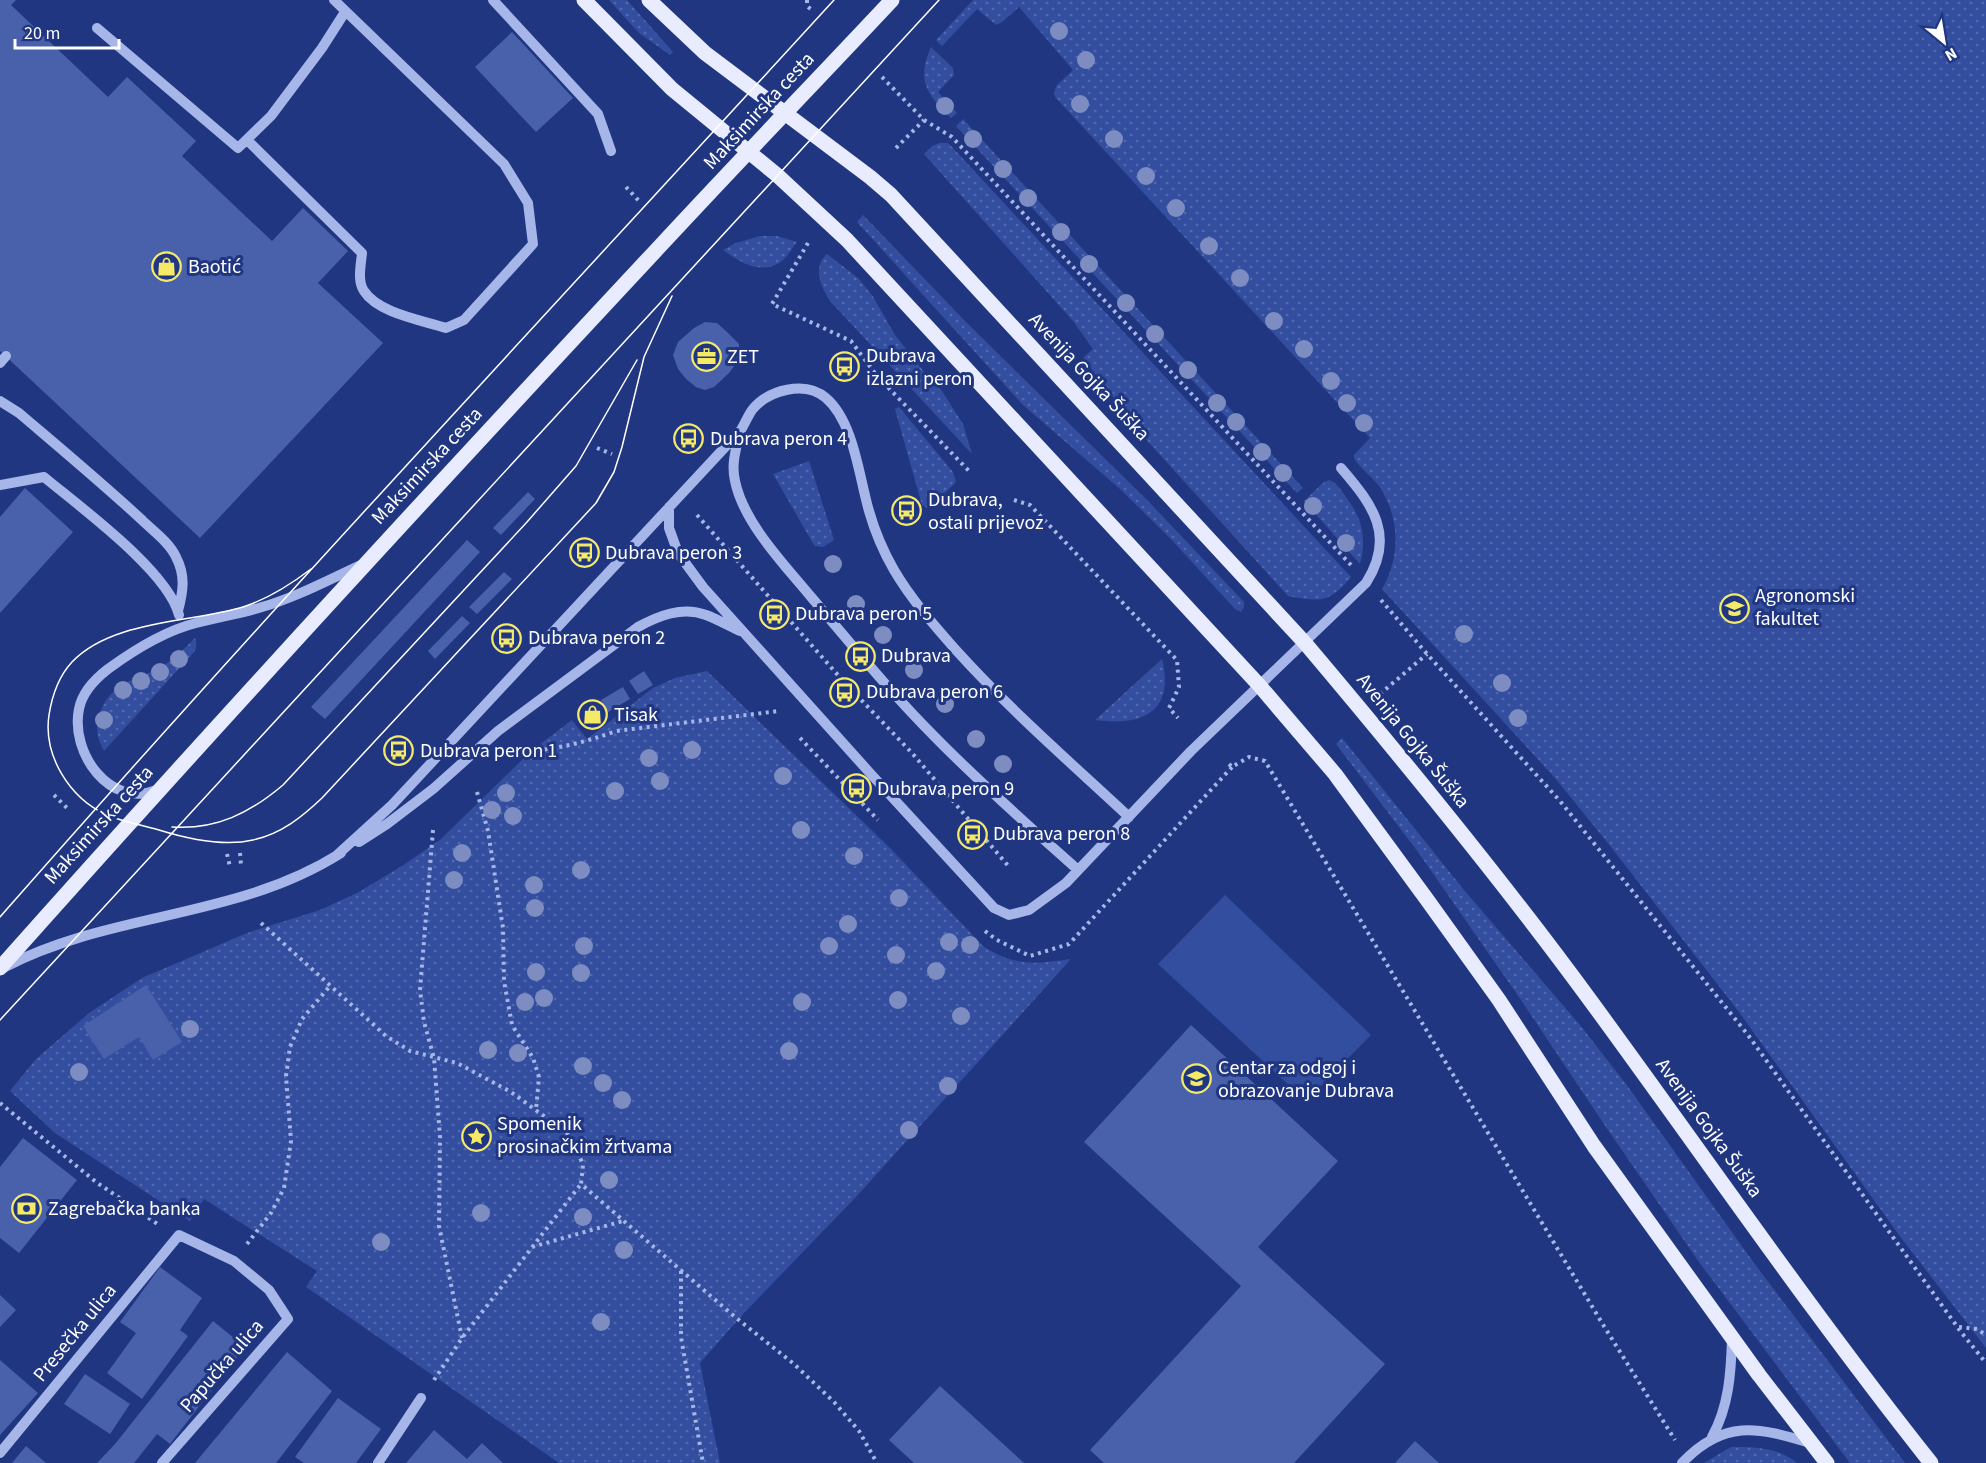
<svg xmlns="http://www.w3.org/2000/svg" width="1986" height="1463" font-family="'Source Sans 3',sans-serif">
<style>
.green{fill:url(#green-dots)}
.pitch{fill:#344e9f}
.building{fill:#4960aa}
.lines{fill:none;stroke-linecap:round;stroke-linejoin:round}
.path{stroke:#a6b6e8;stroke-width:4;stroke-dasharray:3 4.5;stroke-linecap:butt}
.minor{stroke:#a6b6e8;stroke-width:10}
.major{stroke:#e9ecfe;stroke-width:15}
.tram{stroke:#fff;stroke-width:1.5}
.tree{fill:#7e8dc1}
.labels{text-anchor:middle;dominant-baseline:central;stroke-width:6;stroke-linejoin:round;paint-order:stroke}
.street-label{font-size:20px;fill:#fff;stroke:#203681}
.poi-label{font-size:20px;fill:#fff;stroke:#203681;text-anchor:start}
</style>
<defs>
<pattern id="green-dots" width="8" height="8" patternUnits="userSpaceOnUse" patternTransform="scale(1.5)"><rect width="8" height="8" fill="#344e9f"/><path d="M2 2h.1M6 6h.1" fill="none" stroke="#5269ad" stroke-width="1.8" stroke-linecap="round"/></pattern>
</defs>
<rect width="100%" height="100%" fill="#203681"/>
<path class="green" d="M609 0H627L673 52 670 55 639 33Z
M973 0H1986V1348L1899 1235 1739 1012 1611 847 1555 778 1382 589C1401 557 1400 517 1379 486 1372 476 1360 469 1354 458V455L1370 438 1056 98 1054 94 1056 86 1073 70 1019 7 1002 22 996 25 977 9 942 46 936 40Z
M931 47 953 68 954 75 938 92 957 113 951 118C927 94 916 81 931 47Z
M963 119 1303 488 1297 493 956 126Z
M940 143H948L952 147 1351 577C1329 603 1321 602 1288 596L1142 435 1083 358 1093 349 1073 321 924 154 932 146Z
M863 215 967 323 1148 501 1244 602V607L1241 612 1235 609 1170 538 1120 489 1023 405 857 222Z
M760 236H777L797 242C792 248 788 256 782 261 762 276 739 262 723 250L736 243Z
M827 254 858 278 872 295 895 335 925 373 942 391 963 424 972 454 830 301C821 287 812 267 827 254Z
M899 407 953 472 956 482 949 489 927 508 922 505 895 409Z
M809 461 834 540 823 547 815 546 811 540 773 474Z
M1329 480C1337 483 1341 490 1346 497 1362 518 1367 538 1360 564L1304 501 1324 482Z
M195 638C197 643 197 647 194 652L104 751C98 739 95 730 99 716 109 682 136 681 163 666 175 658 185 648 195 638Z
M1162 659C1175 713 1142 726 1095 720Z
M707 671 891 849 984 947C1017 967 1035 964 1071 959L855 1198 744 1313 700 1363 720 1463H559L306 1287 317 1271 204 1199 190 1221 55 1133 10 1091 36 1059 89 1013 142 978 247 933 320 910 357 893 402 866 440 840 531 751 572 720 587 739 653 688 675 678Z
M1342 738 1464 890 1580 1025 1626 1084 1754 1263 1905 1463H1850L1699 1262 1608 1130 1521 1000 1418 852 1336 744Z
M1731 1447C1755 1447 1778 1447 1797 1463H1704Z"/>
<path class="pitch" d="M1225 895 1371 1035 1306 1101 1158 964Z"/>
<path class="building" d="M0 0H16L11 5 108 97 127 77 196 141 182 156 272 241 303 208 348 251 318 283 383 343 200 538 0 351Z
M512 32 573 98 536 132 475 67Z
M705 322 717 323 727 332 739 344 740 358 729 373 714 387 705 390 696 387 686 379 678 369 673 355 678 342 694 328Z
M25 488 73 532 0 613V517Z
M528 492 535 499 501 535 493 528Z
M467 540 480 552 325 719 311 707Z
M504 572 512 579 477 614 469 607Z
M462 616 470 623 435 659 428 651Z
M644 671 653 685 638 694 629 681Z
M623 687 630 699 608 712 601 700Z
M146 985 182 1042 153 1060 139 1037 104 1059 83 1026Z
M1191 1025 1338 1161 1258 1247 1385 1364 1294 1463H1104L1090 1450 1241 1286 1084 1142Z
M23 1138 77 1180 19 1253 0 1238V1167Z
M160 1267 202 1298 180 1330 188 1336 142 1399 107 1373 136 1333 120 1322Z
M0 1295 16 1310 0 1327Z
M213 1321 245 1347 170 1444 157 1434 134 1463H97L115 1444Z
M287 1352 332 1391 276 1463H195Z
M0 1360 38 1393 0 1435Z
M85 1374 130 1404 110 1434 64 1404Z
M940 1386 1024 1463H914L889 1440Z
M338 1398 381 1429 356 1463H304L295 1457Z
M434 1430 467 1459 482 1443 503 1463H406Z
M1415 1441 1439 1463H1395Z
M26 1446 46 1463H12Z"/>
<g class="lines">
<path class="path" d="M807 0V6L813 11
M882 77 924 120 952 137 1351 565
M896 148 924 120
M626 187 639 201
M808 243 772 304 851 341 877 376 969 471
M597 448 612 454
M1014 500 1030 505 1177 660 1179 687 1169 708 1178 718
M697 515 844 682 912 753 1010 868
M1381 600 1427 654 1560 801 1748 1035 1961 1332 1986 1363
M1380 694 1427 654
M800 738 878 820
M522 752C557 749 583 743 616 731L779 711
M1229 764 1232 767 1249 757 1265 761 1602 1323 1675 1440
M477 792 488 831 503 928 504 981 512 1025 533 1058 539 1077 536 1110
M54 795 67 808
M433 830 420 990 424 1022 434 1058 440 1137 439 1226 462 1338
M240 853 241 865
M227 854 230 867
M261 923 386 1036 410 1051 457 1063 511 1092 567 1133 577 1150 583 1165 581 1184 735 1317 794 1364 834 1402 859 1431 877 1463
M985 931 997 940 1030 956 1069 944 1232 767
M0 1103 96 1182 159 1225
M247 1244 271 1213 284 1188 291 1141 286 1076 290 1047 302 1019 330 986
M532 1247 623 1221
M681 1271V1337L703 1463
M1959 1327 1977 1329 1986 1335
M434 1380 462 1338 581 1184"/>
<path class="minor" d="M493 0 598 114 611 151
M97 28 238 148 271 116 322 48 345 12
M247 140 362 253C361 265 357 281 364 291 378 313 421 320 446 328L464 320 533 244 528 203 504 164 334 0
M0 363 6 356
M0 401 19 413C60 448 102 483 142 520 153 531 169 542 176 557 186 576 183 592 178 611
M740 432C736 449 731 464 735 481 744 524 785 565 812 598 852 645 891 693 935 737 981 784 1030 827 1078 870
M0 485 44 477C80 507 168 571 179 615
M669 507V528L678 553 703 587 869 772 994 908 1009 915 1029 910 1066 883 1191 751 1366 583C1396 536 1373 505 1341 468
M157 790C110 809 70 753 79 709 82 693 95 679 108 669 134 650 164 631 196 623 218 617 240 614 262 607 297 597 330 579 363 564
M359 842 387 824 433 789 498 731 638 627C658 616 682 606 706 615 717 619 729 626 740 631
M336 856 392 805 741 430C745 423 748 416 752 410 768 390 805 380 826 398 854 422 859 477 869 511 875 532 883 551 894 570 911 599 933 624 955 649 1009 709 1070 762 1129 817
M5 967C113 911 235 920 341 853
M1712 1437C1729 1406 1731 1373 1732 1338
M0 1453 179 1235 234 1261 269 1290 288 1319 162 1463
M378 1463 421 1398
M1682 1463C1724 1419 1757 1427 1810 1443"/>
<path class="major" d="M584 0 672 89 777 175 847 240 1259 685 1335 774 1428 901 1499 1000 1594 1146 1759 1375 1827 1463
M649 0 705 53 870 177 891 195 1305 643C1403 759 1500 877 1590 1000 1703 1154 1812 1313 1931 1463
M0 968C217 724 438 484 661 245 737 163 815 82 892 0"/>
<path class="tram" d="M311 569C290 585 268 599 243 607 190 623 112 620 72 662 59 676 52 696 49 715 43 755 69 798 107 815 123 822 142 825 159 830 188 839 223 847 253 840 281 834 302 817 322 798L596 503 614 472 622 447 644 357 672 296
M172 827C216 830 250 813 283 785L527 522 576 466 637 360
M0 917C272 607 555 305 834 0
M0 1020 939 0"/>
</g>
<g class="tree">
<circle cx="1059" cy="31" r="9"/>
<circle cx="1086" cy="60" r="9"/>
<circle cx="1080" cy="104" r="9"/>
<circle cx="945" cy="106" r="9"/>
<circle cx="973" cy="139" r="9"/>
<circle cx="1114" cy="139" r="9"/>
<circle cx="1003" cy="169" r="9"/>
<circle cx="1146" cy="176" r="9"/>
<circle cx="1028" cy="198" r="9"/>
<circle cx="1176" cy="208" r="9"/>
<circle cx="1061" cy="232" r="9"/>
<circle cx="1209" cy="246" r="9"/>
<circle cx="1089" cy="264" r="9"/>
<circle cx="1240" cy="278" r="9"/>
<circle cx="1126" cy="303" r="9"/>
<circle cx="1274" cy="321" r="9"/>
<circle cx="1155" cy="334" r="9"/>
<circle cx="1304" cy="349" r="9"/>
<circle cx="1188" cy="370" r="9"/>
<circle cx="1331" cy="381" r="9"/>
<circle cx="1217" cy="403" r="9"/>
<circle cx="1347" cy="403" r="9"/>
<circle cx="1236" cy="422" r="9"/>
<circle cx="1364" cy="423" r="9"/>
<circle cx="1262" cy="452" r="9"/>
<circle cx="1283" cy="473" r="9"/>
<circle cx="1313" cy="506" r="9"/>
<circle cx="1346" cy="543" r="9"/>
<circle cx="833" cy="564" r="9"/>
<circle cx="856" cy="604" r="9"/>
<circle cx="1464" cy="634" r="9"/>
<circle cx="883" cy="635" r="9"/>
<circle cx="179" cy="659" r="9"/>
<circle cx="914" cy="670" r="9"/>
<circle cx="160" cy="672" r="9"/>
<circle cx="141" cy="681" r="9"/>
<circle cx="1502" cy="683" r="9"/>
<circle cx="123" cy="690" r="9"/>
<circle cx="945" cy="704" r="9"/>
<circle cx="1518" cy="718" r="9"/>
<circle cx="104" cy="720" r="9"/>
<circle cx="976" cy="739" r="9"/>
<circle cx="692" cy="750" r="9"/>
<circle cx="649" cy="758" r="9"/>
<circle cx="1003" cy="764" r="9"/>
<circle cx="783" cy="776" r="9"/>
<circle cx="660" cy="781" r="9"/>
<circle cx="615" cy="791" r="9"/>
<circle cx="506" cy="793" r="9"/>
<circle cx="492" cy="810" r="9"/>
<circle cx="513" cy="816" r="9"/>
<circle cx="801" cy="830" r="9"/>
<circle cx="462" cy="853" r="9"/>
<circle cx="854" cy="856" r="9"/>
<circle cx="581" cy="870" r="9"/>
<circle cx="454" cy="880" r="9"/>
<circle cx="534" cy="885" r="9"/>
<circle cx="899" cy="898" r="9"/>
<circle cx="535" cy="908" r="9"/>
<circle cx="848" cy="924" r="9"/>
<circle cx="949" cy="942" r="9"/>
<circle cx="970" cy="945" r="9"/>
<circle cx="584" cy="946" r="9"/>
<circle cx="829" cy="946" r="9"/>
<circle cx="896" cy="955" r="9"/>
<circle cx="936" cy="971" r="9"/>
<circle cx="536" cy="972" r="9"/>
<circle cx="581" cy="973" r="9"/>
<circle cx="544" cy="998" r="9"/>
<circle cx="898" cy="1000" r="9"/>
<circle cx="525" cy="1002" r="9"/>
<circle cx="802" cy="1002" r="9"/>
<circle cx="961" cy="1016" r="9"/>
<circle cx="190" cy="1029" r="9"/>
<circle cx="488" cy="1050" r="9"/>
<circle cx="789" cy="1051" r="9"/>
<circle cx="518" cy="1053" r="9"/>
<circle cx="583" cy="1066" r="9"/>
<circle cx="79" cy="1072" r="9"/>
<circle cx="603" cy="1083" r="9"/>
<circle cx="948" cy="1086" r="9"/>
<circle cx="622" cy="1100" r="9"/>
<circle cx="909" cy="1130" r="9"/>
<circle cx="609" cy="1180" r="9"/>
<circle cx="481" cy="1213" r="9"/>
<circle cx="583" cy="1217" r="9"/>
<circle cx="381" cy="1242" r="9"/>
<circle cx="624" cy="1250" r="9"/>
<circle cx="601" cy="1322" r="9"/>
</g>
<defs>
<symbol id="shop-ring" viewBox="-11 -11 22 22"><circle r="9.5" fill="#203681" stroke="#f5ea67" stroke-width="1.5"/><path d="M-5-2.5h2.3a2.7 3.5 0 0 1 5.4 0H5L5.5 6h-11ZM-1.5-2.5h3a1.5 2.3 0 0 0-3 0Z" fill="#f5ea67"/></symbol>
<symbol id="office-ring" viewBox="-11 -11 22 22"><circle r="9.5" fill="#203681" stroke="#f5ea67" stroke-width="1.5"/><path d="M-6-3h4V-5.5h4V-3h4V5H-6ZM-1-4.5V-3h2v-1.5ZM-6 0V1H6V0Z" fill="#f5ea67"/></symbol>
<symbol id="bus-ring" viewBox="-11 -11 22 22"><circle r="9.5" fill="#203681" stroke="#f5ea67" stroke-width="1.5"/><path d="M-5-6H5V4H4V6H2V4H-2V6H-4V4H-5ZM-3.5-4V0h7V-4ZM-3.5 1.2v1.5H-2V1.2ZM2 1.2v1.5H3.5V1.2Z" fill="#f5ea67"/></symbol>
<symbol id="university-ring" viewBox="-11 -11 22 22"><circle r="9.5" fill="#203681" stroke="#f5ea67" stroke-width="1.5"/><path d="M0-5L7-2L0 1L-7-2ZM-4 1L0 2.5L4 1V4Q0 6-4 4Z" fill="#f5ea67"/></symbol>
<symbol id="school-ring" viewBox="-11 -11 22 22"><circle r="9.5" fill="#203681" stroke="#f5ea67" stroke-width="1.5"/><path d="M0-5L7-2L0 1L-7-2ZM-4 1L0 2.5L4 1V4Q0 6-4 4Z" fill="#f5ea67"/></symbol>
<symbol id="sight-ring" viewBox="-11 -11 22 22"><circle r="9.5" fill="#203681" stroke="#f5ea67" stroke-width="1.5"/><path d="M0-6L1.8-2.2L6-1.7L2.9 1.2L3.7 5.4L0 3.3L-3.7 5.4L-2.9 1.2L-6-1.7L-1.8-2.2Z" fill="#f5ea67"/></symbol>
<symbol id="bank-ring" viewBox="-11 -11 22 22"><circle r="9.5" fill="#203681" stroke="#f5ea67" stroke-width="1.5"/><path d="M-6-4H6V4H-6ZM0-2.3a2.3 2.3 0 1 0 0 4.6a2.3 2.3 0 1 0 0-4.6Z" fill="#f5ea67"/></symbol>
</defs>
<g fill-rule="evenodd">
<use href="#shop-ring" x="150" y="250" width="33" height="33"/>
<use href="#office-ring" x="690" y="340" width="33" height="33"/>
<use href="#bus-ring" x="828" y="350" width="33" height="33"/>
<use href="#bus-ring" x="672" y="422" width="33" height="33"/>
<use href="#bus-ring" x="890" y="494" width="33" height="33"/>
<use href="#bus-ring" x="568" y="536" width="33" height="33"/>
<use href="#university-ring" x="1718" y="592" width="33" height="33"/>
<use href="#bus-ring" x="758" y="598" width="33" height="33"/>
<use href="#bus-ring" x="490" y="622" width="33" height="33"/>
<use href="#bus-ring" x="844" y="640" width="33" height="33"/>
<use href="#bus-ring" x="828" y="676" width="33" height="33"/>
<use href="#shop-ring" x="576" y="698" width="33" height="33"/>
<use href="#bus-ring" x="382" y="734" width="33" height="33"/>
<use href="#bus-ring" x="840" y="772" width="33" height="33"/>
<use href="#bus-ring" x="956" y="818" width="33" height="33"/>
<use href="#school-ring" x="1180" y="1062" width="33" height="33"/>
<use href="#sight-ring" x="460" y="1120" width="33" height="33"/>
<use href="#bank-ring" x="10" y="1192" width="33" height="33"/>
</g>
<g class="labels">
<g class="street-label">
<text transform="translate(759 111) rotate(-47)">Maksimirska cesta</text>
<text transform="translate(1089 377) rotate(47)">Avenija Gojka Šuška</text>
<text transform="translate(427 466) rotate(-47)">Maksimirska cesta</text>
<text transform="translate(1413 741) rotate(51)">Avenija Gojka Šuška</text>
<text transform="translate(99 825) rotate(-48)">Maksimirska cesta</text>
<text transform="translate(1709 1128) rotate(54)">Avenija Gojka Šuška</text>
<text transform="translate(75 1333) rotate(-51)">Presečka ulica</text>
<text transform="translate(222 1366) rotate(-49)">Papučka ulica</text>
</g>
<g class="poi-label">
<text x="188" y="267">Baotić</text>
<text x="866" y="356">Dubrava<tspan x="866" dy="23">izlazni peron</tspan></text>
<text x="727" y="357">ZET</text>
<text x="710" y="439">Dubrava peron 4</text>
<text x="928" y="500">Dubrava,<tspan x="928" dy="23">ostali prijevoz</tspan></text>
<text x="605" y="553">Dubrava peron 3</text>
<text x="1755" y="596">Agronomski<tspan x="1755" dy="23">fakultet</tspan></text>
<text x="795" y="614">Dubrava peron 5</text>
<text x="528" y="638">Dubrava peron 2</text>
<text x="881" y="656">Dubrava</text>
<text x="866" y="692">Dubrava peron 6</text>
<text x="614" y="715">Tisak</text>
<text x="420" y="751">Dubrava peron 1</text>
<text x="877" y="789">Dubrava peron 9</text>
<text x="993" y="834">Dubrava peron 8</text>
<text x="1218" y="1068">Centar za odgoj i<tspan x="1218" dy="23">obrazovanje Dubrava</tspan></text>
<text x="497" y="1124">Spomenik<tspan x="497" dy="23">prosinačkim žrtvama</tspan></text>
<text x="48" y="1209">Zagrebačka banka</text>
</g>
</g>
<g transform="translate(1944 42) rotate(150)" stroke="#203681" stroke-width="4.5" paint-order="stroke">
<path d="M0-4.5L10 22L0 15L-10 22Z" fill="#ffffff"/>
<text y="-9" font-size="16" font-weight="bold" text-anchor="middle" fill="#ffffff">N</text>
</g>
<path d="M15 39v9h104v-9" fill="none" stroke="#ffffff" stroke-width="3"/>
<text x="24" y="39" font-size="18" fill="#ffffff" stroke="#203681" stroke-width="4.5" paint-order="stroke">20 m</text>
</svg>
